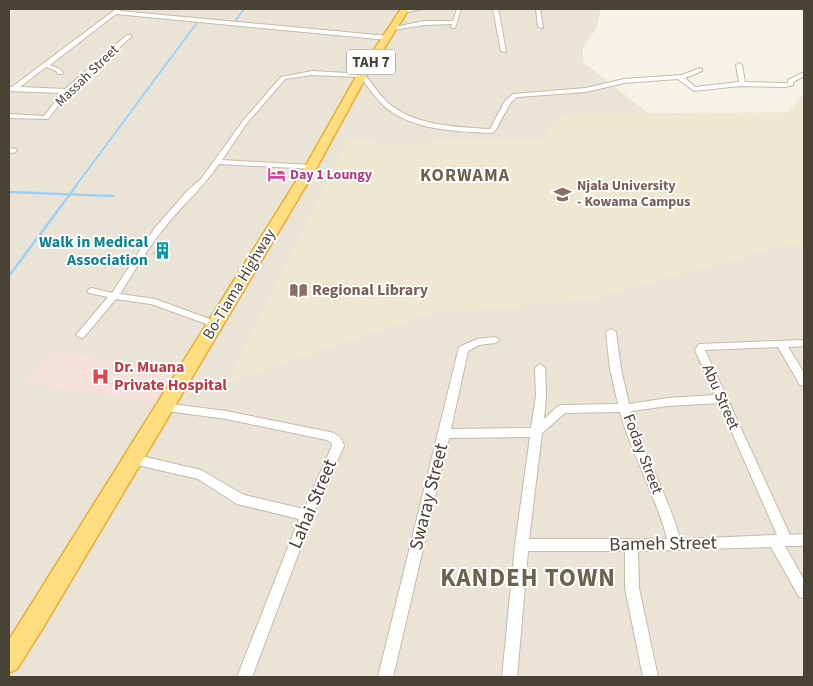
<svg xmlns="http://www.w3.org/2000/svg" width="813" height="686" font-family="'Source Sans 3',sans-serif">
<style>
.residential{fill:#eae4d6}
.education{fill:#efe8d1}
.medical{fill:#f6e0db}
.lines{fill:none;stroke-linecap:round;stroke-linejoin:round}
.stream-far1{stroke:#a0cff6;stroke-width:2}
.stream{stroke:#a0cff6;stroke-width:2.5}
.building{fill:#d8cebd;stroke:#d3c7af}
.minor-casing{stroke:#c2bbaa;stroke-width:2}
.trunk-casing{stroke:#e9ae2e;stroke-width:3}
.minor{fill:#fff;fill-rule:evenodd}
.trunk{fill:#ffde80;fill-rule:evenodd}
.labels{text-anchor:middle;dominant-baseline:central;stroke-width:4;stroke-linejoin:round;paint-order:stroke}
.far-street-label{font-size:14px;fill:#494336;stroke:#fff}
.far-hotel-label{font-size:14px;font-weight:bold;fill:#b23c85;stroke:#fff;text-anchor:start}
.far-education-label{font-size:14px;font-weight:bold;fill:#785e54;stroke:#fff;text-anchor:start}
.shield{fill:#fff;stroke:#807b72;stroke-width:1}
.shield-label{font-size:15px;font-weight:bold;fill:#494336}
.culture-label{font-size:16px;font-weight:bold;fill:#0d838f;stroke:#fff;text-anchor:end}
.street-label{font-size:16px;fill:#494336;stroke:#fff}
.education-label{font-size:16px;font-weight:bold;fill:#785e54;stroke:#fff;text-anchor:start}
.health-label{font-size:16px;font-weight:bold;fill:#be3a42;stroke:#fff;text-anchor:start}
.far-district-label{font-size:18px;font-weight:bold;letter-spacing:1px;fill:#6d624c;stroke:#fff}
.near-street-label{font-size:19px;fill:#494336;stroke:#fff}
.near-district-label{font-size:25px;font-weight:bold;letter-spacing:1px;fill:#6d624c;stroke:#fff}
</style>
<rect width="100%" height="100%" fill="#f5f2e8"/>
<path class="residential" d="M9 9H601L596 29 583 47V62L647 112 661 121 804 157V677H9Z"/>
<path class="education" d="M804 93V245L782 246 590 300 428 314 227 383 348 141 392 143 547 140 546 134 566 114 788 112Z"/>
<path class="medical" d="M52 351 173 368 153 402 26 383Z"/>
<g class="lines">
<path class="stream-far1" d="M236 20 244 9
M75 187 196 24"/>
<path class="stream" d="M9 192 113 196
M9 276 76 186"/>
</g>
<path class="building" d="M158 246 171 248 166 256 153 254Z"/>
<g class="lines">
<defs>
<path id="minor" d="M116 9H121L120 11 388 36 391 38 388 40 116 14 50 65 60 69 63 73 62 74H58L56 71 46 67 20 87 65 89 127 35H131V37L69 92 48 119 9 118V114L44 116 62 93 10 91 9 87H12Z
M409 9H422L403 13 400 11Z
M457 9H461L455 28H451L452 24 424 25 393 30 390 28 424 21H453Z
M493 9H497L499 13 506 52 501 51Z
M536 9H540L543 28 538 27Z
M739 63 742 65 745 82 785 83H788V80L804 72V76L793 82V85L785 87 739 86 694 91 678 79 624 83 586 92 517 97 511 102 495 131 492 133C456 131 410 131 382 104 374 96 368 86 360 77L312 75 285 79 247 123 222 160 311 165 315 167 314 169 219 164C202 189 179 208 161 232 146 251 133 273 120 294L155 299 218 322 220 324 218 326H212L151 304 116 299 84 337 81 338 76 335 108 297 89 293 87 291 89 289 92 288 112 293 154 229 188 190 201 179 243 121 281 77 312 71 364 74C372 83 378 93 386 101 413 126 455 127 490 129L505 101 513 94 586 88 624 79 682 75 700 68 702 69V71L685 78 695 87 739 82 736 65Z
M9 148 16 149 17 151 13 153 9 152Z
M611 329 616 332 621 369 629 404 668 398 715 395 695 350 699 344 804 340V346L788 347 804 373V386L800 385 778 347 705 350 790 535 804 534V546H785L804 580V598L799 597 771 547 638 551 639 588 658 677H643L625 588V551H528L517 677H502L515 545 530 437 449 438 393 677H378L459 347 477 339 495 337 500 340 495 343 479 345 468 351 451 429 531 428 536 396 535 368 540 364 545 368 546 396 544 419 558 406 562 405 618 404 610 369 606 332ZM719 403 777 535 680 539C668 495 644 455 631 411L668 406ZM620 412C632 456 656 495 667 539H529L542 433 565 413Z
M164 403 226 411 330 432C338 434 342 438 344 446L313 515 252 677H237L299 519 237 504 198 479 133 464 129 462 127 459 129 456 133 454 201 470 244 495 304 509 332 446V443L327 440 226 419 160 410 159 407 160 404Z"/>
<path id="trunk" d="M401 9H409L367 75 317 167 41 631 17 669 9 673V640L305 167 357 75Z"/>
</defs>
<use href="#minor" class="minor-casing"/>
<use href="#trunk" class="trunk-casing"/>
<use href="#minor" class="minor"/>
<use href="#trunk" class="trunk"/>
</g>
<defs>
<symbol id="hotel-bare" viewBox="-9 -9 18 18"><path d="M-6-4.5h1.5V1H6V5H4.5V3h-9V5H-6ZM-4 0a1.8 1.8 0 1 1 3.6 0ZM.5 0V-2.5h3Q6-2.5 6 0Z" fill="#d1479c" stroke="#fff" stroke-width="2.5" paint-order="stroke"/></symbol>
<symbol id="university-bare" viewBox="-9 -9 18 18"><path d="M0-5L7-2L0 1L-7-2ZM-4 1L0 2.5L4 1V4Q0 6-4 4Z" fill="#8d6e63" stroke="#fff" stroke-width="2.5" paint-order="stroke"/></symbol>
<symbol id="building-bare" viewBox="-9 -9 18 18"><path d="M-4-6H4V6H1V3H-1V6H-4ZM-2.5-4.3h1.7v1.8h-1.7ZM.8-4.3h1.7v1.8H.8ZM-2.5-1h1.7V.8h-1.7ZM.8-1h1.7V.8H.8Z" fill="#0f9aa8" stroke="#fff" stroke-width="2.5" paint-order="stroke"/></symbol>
<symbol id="library-bare" viewBox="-9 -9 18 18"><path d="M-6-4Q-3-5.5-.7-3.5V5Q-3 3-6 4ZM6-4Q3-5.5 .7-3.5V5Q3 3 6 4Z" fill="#8d6e63" stroke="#fff" stroke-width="2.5" paint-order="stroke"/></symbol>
<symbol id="hospital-bare" viewBox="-9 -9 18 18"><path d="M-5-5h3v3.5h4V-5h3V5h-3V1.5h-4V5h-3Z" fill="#e0444e" stroke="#fff" stroke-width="2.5" paint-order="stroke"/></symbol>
</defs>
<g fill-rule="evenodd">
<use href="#hotel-bare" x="264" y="162" width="25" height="25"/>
<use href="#university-bare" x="550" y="182" width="25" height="25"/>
<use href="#building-bare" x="150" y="238" width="25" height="25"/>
<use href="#library-bare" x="286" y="278" width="25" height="25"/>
<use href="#hospital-bare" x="88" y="364" width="25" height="25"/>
</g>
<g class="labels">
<g class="far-street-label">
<text transform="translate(87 76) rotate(-44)">Massah Street</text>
</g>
<g class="far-hotel-label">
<text x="290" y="175">Day 1 Loungy</text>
</g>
<g class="far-education-label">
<text x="577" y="186">Njala University<tspan x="577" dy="16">- Kowama Campus</tspan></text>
</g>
<rect class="shield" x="347" y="49.5" width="48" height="25" rx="4"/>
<g class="shield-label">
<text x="371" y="62">TAH 7</text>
</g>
<g class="culture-label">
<text x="148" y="242">Walk in Medical<tspan x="148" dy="18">Association</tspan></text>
</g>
<g class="street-label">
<text transform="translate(239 284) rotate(-59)">Bo-Tiama Highway</text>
<text transform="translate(721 397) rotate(66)">Abu Street</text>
<text transform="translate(643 454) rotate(69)">Foday Street</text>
</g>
<g class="education-label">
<text x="312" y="290">Regional Library</text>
</g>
<g class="health-label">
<text x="114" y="367">Dr. Muana<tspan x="114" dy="18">Private Hospital</tspan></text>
</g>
<g class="far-district-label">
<text x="465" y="175">KORWAMA</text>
</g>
<g class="near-street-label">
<text transform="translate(429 497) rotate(-76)">Swaray Street</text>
<text transform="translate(313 504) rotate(-67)">Lahai Street</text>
<text transform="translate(663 544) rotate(-1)">Bameh Street</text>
</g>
<g class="near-district-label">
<text x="528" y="578">KANDEH TOWN</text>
</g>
</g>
<rect width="813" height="686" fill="none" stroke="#494336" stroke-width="20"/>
</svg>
